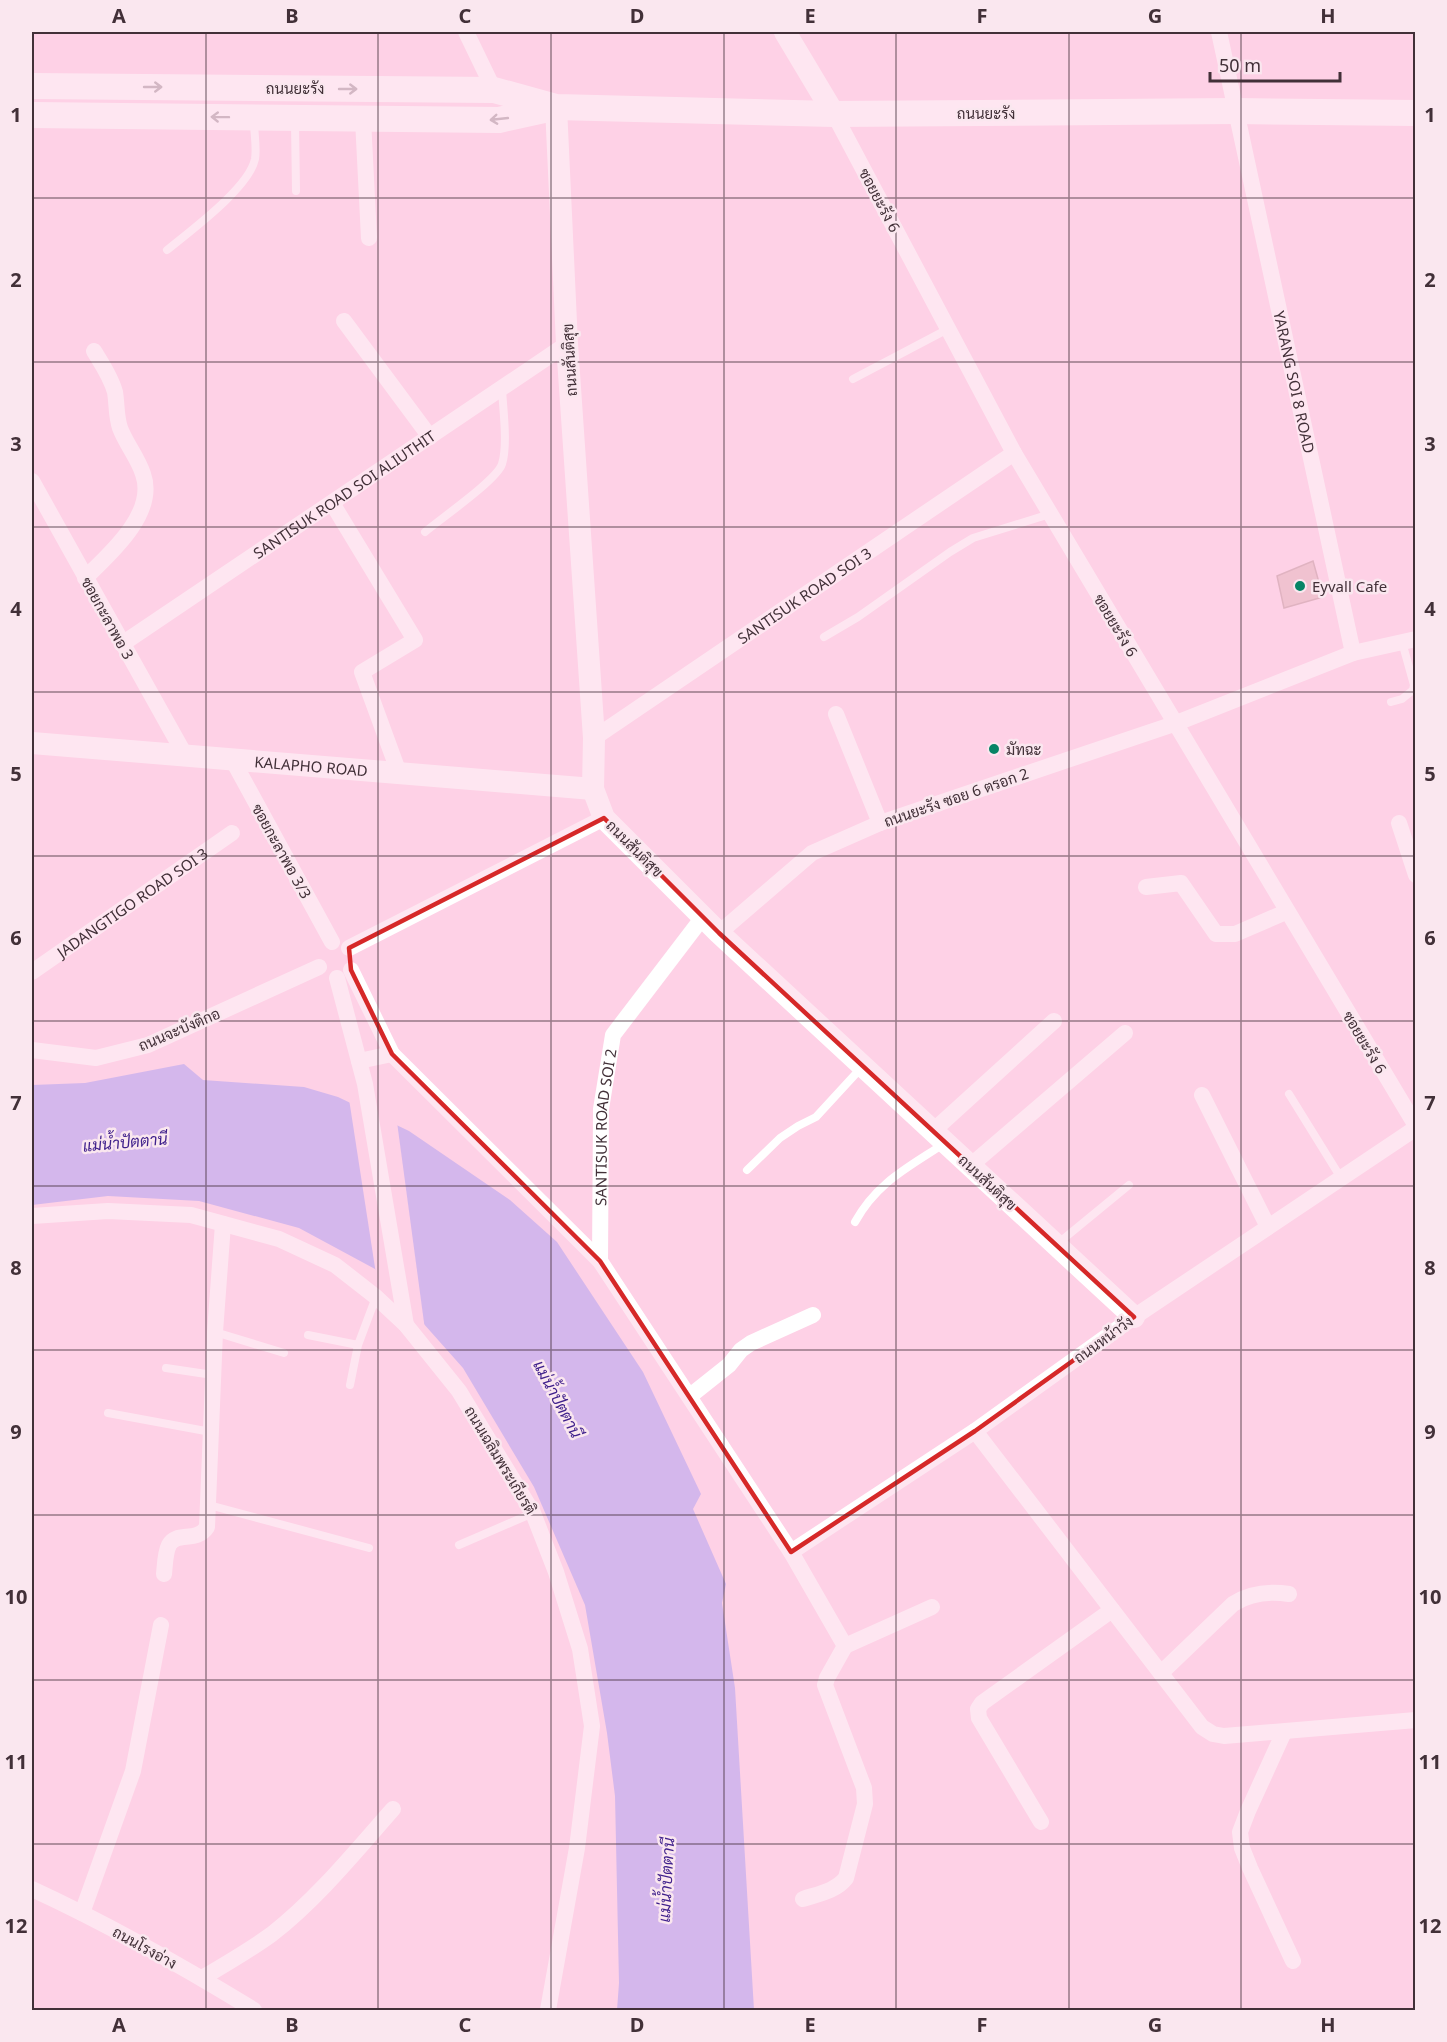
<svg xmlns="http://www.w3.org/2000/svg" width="1447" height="2042" font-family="'Noto Sans',Sarabun,sans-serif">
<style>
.water{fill:#a397f4}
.pier{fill:#fed1e6}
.building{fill:#e1b0b7;stroke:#bd8e95;stroke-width:1.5}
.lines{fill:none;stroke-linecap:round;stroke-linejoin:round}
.lane{stroke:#fff;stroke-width:8}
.street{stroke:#fff;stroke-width:16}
.secondary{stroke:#fff;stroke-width:22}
.primary{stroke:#fff;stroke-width:26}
.oneway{stroke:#a0989c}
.marked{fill:none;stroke:#d62828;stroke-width:4.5;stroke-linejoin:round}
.grid{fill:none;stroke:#423038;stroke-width:1.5;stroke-opacity:0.55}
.poi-dot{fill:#068465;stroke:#fae7ef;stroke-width:2}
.labels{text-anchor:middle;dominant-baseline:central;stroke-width:5;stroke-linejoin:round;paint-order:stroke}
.street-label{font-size:15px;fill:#423038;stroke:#fae7ef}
.poi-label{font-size:15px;fill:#423038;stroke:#fae7ef;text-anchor:start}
.water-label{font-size:16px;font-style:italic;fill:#40218c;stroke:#fae7ef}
.neatline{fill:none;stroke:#423038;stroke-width:2}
.grid-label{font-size:20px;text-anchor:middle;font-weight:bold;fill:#423038}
</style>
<rect width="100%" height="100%" fill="#fed1e6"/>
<path class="water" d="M184 1064 203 1080 304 1087 338 1097 409 1131 510 1200 557 1242 643 1372 701 1494 693 1509 726 1584 722 1603 735 1688 754 2010H617L619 1983 615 1796 607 1733 585 1605 534 1487 463 1368 375 1269 299 1228 199 1201 108 1196 32 1205V1085L85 1083Z"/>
<path class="pier" d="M349 1099 397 1122 425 1330 376 1274Z"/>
<path class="building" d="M1313 561 1323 597 1284 608 1277 576Z"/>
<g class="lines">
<path class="lane" d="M295 122 296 191
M167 250C190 231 249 188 255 159 257 148 254 133 254 121
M853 379 948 329
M425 532C440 519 497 480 502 464 508 445 503 409 502 389
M824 637 858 617 950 552 973 538 1050 514
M1391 702 1402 699 1413 690 1414 685 1402 642
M1289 1094 1341 1178
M747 1170 780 1138 798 1126 816 1117 862 1067
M855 1222C877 1182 909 1167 945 1143
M1056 1245 1129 1185
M215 1332 284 1353
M308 1335 358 1345
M166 1368 213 1375
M350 1385 358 1345 376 1297
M108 1413 211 1432
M209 1505 369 1548
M459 1545 533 1513"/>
<g class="street">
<path d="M466 32 494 90"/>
<path id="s1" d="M1219 32 1353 653"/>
<path d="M834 114 1014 453 1416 1126"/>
<path d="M363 119 369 238"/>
<path d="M344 321 430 437"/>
<path d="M32 481 185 755"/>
<path d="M332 503 415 640 362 672 399 773"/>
<path d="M85 578C110 554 157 513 143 474 138 458 126 444 120 428 116 416 117 404 115 392 111 377 102 364 94 351"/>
<path id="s2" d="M122 644 567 344"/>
<path d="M836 714 880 823"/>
<path id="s3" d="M594 738 1014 453"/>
<path d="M232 759 332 942"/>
<path d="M1399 823 1416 875"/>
<path d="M1146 887 1181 883 1216 934H1235L1286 912"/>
<path d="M719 933 812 853 880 823 1174 724 1353 653 1416 639"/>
<path d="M349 948 604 818"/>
<path d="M351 970 392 1054 600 1261 791 1552 845 1646 827 1678 825 1685 864 1788 865 1804 846 1878C836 1891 818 1894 803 1899"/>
<path id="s4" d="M32 972 232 833"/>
<path d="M337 978 365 1084 406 1325"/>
<path d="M32 1050 96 1058 148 1045 319 967"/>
<path d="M359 1061 392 1054"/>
<path d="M1202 1095 1268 1227"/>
<path d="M933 1131 1054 1021"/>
<path d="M970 1166 1125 1033"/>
<path d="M32 1216 108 1211 191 1215 279 1239 335 1265 376 1297 406 1325 459 1391 533 1513 556 1572 580 1649 592 1726 577 1848 548 2010"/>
<path id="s5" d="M600 1261 601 1109 613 1035 703 917"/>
<path d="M690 1396 729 1365 741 1350 751 1343 813 1315"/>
<path d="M975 1431 1202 1727 1213 1734 1224 1736 1416 1720"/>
<path d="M791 1552 975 1431 1134 1317 1416 1128"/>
<path d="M164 1574C165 1565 165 1553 169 1545 176 1531 197 1543 207 1527L215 1332 223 1224"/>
<path d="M845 1646 932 1607"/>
<path d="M1161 1673 1233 1604C1250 1593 1269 1591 1289 1594"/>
<path d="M1284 1732 1248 1811 1240 1832 1242 1848 1250 1868 1293 1961"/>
<path d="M1041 1822 979 1718 978 1709 982 1703 1112 1610"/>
<path d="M32 1889C108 1924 182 1966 254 2010"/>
<path d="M82 1913 133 1771 161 1625"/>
<path d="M202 1978C226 1964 250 1950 272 1934 317 1899 355 1852 393 1809"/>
</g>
<g class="secondary">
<path d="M785 32 834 114"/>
<path d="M556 107 567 344 594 738 593 789 604 818 719 933 1134 1317"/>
<path id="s6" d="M32 743 593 789"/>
</g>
<path class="primary" d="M32 86 494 90 556 107 834 114 1236 111 1416 113
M32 115 499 120 553 108"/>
</g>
<defs><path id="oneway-shaft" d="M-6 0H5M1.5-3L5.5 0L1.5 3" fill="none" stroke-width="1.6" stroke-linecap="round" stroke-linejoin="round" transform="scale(1.5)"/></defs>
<g class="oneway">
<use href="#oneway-shaft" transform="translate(153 87)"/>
<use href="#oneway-shaft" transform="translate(348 89)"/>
<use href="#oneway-shaft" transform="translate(220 117) rotate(-179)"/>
<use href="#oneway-shaft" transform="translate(499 119) rotate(174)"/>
</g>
<path d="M0 0H1447V2042H0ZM604 818 719 933 1134 1317 975 1431 791 1552 600 1261 392 1054 351 970 349 948Z" fill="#fed1e6" fill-opacity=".55" fill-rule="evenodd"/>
<path class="marked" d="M604 818 719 933 1134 1317 975 1431 791 1552 600 1261 392 1054 351 970 349 948Z"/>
<path class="grid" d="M206 32V2010M378 32V2010M551 32V2010M724 32V2010M896 32V2010M1069 32V2010M1241 32V2010M32 198H1416M32 362H1416M32 527H1416M32 692H1416M32 856H1416M32 1021H1416M32 1186H1416M32 1350H1416M32 1515H1416M32 1680H1416M32 1844H1416"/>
<g class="poi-dot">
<circle cx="1300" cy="586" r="6"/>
<circle cx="994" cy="749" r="6"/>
</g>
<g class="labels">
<g class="street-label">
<text x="295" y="88">ถนนยะรัง</text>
<text x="986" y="113">ถนนยะรัง</text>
<text transform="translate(880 200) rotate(62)">ซอยยะรัง 6</text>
<text transform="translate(569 360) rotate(-93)">ถนนสันติสุข</text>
<text stroke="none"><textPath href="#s1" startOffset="358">YARANG SOI 8 ROAD</textPath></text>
<text stroke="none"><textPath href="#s2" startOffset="268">SANTISUK ROAD SOI ALIUTHIT</textPath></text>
<text stroke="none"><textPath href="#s3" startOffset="254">SANTISUK ROAD SOI 3</textPath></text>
<text transform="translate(108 618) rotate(61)">ซอยกะลาพอ 3</text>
<text transform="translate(1116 625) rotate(59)">ซอยยะรัง 6</text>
<text stroke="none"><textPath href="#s6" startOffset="280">KALAPHO ROAD</textPath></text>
<text transform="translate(956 797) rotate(-19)">ถนนยะรัง ซอย 6 ตรอก 2</text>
<text transform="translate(635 848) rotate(45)">ถนนสันติสุข</text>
<text transform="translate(282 851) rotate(61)">ซอยกะลาพอ 3/3</text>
<text stroke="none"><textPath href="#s4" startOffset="122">JADANGTIGO ROAD SOI 3</textPath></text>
<text transform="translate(179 1029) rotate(-23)">ถนนจะบังติกอ</text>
<text transform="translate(1365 1042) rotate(59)">ซอยยะรัง 6</text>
<text stroke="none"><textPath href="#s5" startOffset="134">SANTISUK ROAD SOI 2</textPath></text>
<text transform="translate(988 1182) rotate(43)">ถนนสันติสุข</text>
<text transform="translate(1103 1339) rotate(-36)">ถนนหน้าวัง</text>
<text transform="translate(501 1460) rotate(59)">ถนนเฉลิมพระเกียรติ</text>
<text transform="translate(145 1947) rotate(29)">ถนนโรงอ่าง</text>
</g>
<g class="poi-label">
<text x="1312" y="586">Eyvall Cafe</text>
<text x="1006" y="749">มัทฉะ</text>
</g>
<g class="water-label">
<text transform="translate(125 1142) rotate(-5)">แม่น้ำปัตตานี</text>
<text transform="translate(558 1399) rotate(62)">แม่น้ำปัตตานี</text>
<text transform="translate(666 1880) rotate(-87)">แม่น้ำปัตตานี</text>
</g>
</g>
<rect width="1447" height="2042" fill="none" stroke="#fae7ef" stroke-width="66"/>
<path d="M1210 72v9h130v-9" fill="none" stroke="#423038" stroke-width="3"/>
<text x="1219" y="72" font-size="18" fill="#423038" stroke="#fae7ef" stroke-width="4.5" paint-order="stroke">50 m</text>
<rect x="33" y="33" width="1381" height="1976" class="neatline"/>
<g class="grid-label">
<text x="119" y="23">A</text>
<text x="292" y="23">B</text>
<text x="465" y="23">C</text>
<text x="637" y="23">D</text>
<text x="810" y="23">E</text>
<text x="982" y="23">F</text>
<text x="1155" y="23">G</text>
<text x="1328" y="23">H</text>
<text x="16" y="122">1</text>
<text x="1430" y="122">1</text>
<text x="16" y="287">2</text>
<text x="1430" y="287">2</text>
<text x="16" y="451">3</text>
<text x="1430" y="451">3</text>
<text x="16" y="616">4</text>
<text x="1430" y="616">4</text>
<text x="16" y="781">5</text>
<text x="1430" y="781">5</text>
<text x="16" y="945">6</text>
<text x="1430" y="945">6</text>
<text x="16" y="1110">7</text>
<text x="1430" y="1110">7</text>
<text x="16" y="1275">8</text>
<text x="1430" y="1275">8</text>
<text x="16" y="1439">9</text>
<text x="1430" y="1439">9</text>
<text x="16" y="1604">10</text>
<text x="1430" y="1604">10</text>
<text x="16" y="1769">11</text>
<text x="1430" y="1769">11</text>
<text x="16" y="1933">12</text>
<text x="1430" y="1933">12</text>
<text x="119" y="2032">A</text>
<text x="292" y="2032">B</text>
<text x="465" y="2032">C</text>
<text x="637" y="2032">D</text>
<text x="810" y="2032">E</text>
<text x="982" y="2032">F</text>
<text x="1155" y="2032">G</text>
<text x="1328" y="2032">H</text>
</g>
</svg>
